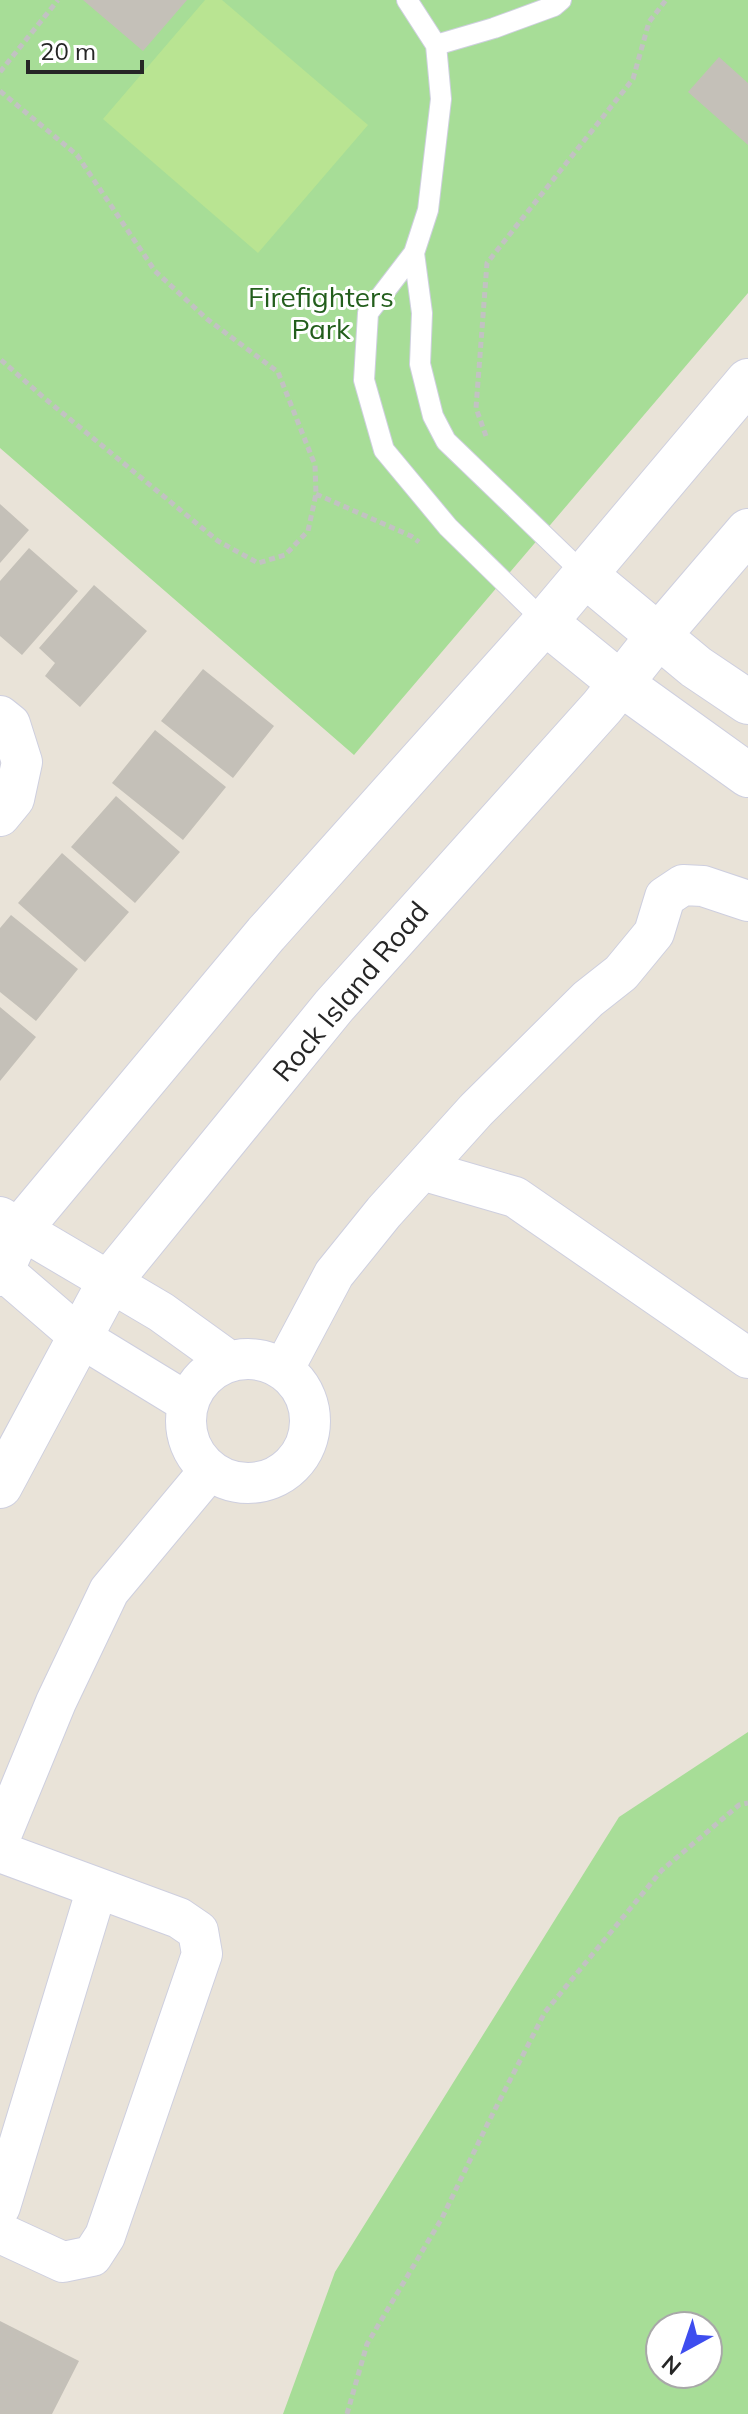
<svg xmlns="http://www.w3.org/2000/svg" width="748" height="2414" font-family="Mulish,sans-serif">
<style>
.green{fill:#a7dd97;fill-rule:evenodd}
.pitch{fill:#b9e492}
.building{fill:#c4c0b8}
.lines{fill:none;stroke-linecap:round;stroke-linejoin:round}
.lane-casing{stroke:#cecfdf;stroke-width:22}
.street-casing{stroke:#cecfdf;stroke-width:42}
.secondary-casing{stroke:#cecfdf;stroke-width:46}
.path{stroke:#c2c2c2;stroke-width:5;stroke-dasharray:6 4;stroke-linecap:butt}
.lane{stroke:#fff;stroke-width:20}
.street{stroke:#fff;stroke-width:40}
.secondary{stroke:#fff;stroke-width:44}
.labels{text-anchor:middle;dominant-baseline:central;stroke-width:6;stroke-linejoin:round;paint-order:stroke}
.park-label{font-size:28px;fill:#235e1c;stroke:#fff}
.street-label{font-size:28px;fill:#262626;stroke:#fff}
</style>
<rect width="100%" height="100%" fill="#e9e3d8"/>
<path class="green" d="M0 0H748V293L354 755 0 448Z
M748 1732V2414H283L335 2272 619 1817ZM708 2326V2374H660V2326Z"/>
<path class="pitch" d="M205 0H222L368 125 258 253 103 119Z"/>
<path class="building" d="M83 0H187L143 51Z
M719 57 748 83V145L688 92Z
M0 504 29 530 0 563Z
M29 548 78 591 22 655 0 636V581Z
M94 585 147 631 80 707 45 676 55 663 39 648Z
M203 669 274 726 233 778 161 721Z
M155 730 226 787 183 840 112 783Z
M116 796 180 852 135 903 71 847Z
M62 853 129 912 85 962 18 903Z
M11 915 78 969 36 1021 0 992V928Z
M0 1007 36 1037 0 1081Z
M0 2321 79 2361 52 2414H0Z"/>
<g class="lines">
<defs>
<path id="lane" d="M407 0 436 45 441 99 428 210 414 253 368 313 364 380 384 450 448 527 545 622
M436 45 494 28 554 6 561 0
M414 253 422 313 420 364 433 416 446 441 584 574"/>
<path id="street" d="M0 716 10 724 22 762 14 799 0 816
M422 1170 515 1197 748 1358
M0 1217 161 1312 229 1361
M0 1268 80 1337 188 1403
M186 1421a62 62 0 1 1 124 0a62 62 0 1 1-124 0Z
M283 1370 334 1274 384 1212 476 1110 588 999 621 973 654 933 665 897 683 885 703 886 748 901
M0 1838 56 1702 109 1591 209 1471
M0 1852 179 1918 198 1931 202 1954 105 2236 92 2256 63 2262 0 2233
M0 2207 97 1888"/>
<path id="secondary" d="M584 574 696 667 748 702
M545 622 620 683 748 775
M0 1274 20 1229 266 934 545 622 748 381
M0 1486 110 1281 334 1006 602 707 659 635 748 531"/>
</defs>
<use href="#lane" class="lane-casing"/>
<use href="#street" class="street-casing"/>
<use href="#secondary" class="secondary-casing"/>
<path class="path" d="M0 72 58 0
M0 91 77 155 155 271 207 319 278 372 315 465 316 494 308 531 285 555 258 563 218 541 43 397 0 359
M486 436 476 408 487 263 633 79 649 22 666 0
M316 494 411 536 419 542
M347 2414 367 2344 442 2218 488 2123 545 2012 662 1870 739 1805 748 1803"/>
<use href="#lane" class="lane"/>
<use href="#street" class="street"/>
<use href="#secondary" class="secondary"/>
</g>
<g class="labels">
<g class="park-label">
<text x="321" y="296">Firefighters<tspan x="321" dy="32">Park</tspan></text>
</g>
<g class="street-label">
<text transform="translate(350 991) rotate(-50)">Rock Island Road</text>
</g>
</g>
<g transform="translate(684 2350) rotate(220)"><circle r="38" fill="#ffffff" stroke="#a8a8a8" stroke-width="2"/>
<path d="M0-6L14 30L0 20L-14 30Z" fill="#3e4def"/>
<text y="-12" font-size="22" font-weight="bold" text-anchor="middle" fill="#262626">N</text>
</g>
<path d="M28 60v12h114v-12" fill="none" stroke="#262626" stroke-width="4"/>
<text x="40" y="60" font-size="24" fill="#262626" stroke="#ffffff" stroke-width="6" paint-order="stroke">20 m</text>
</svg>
